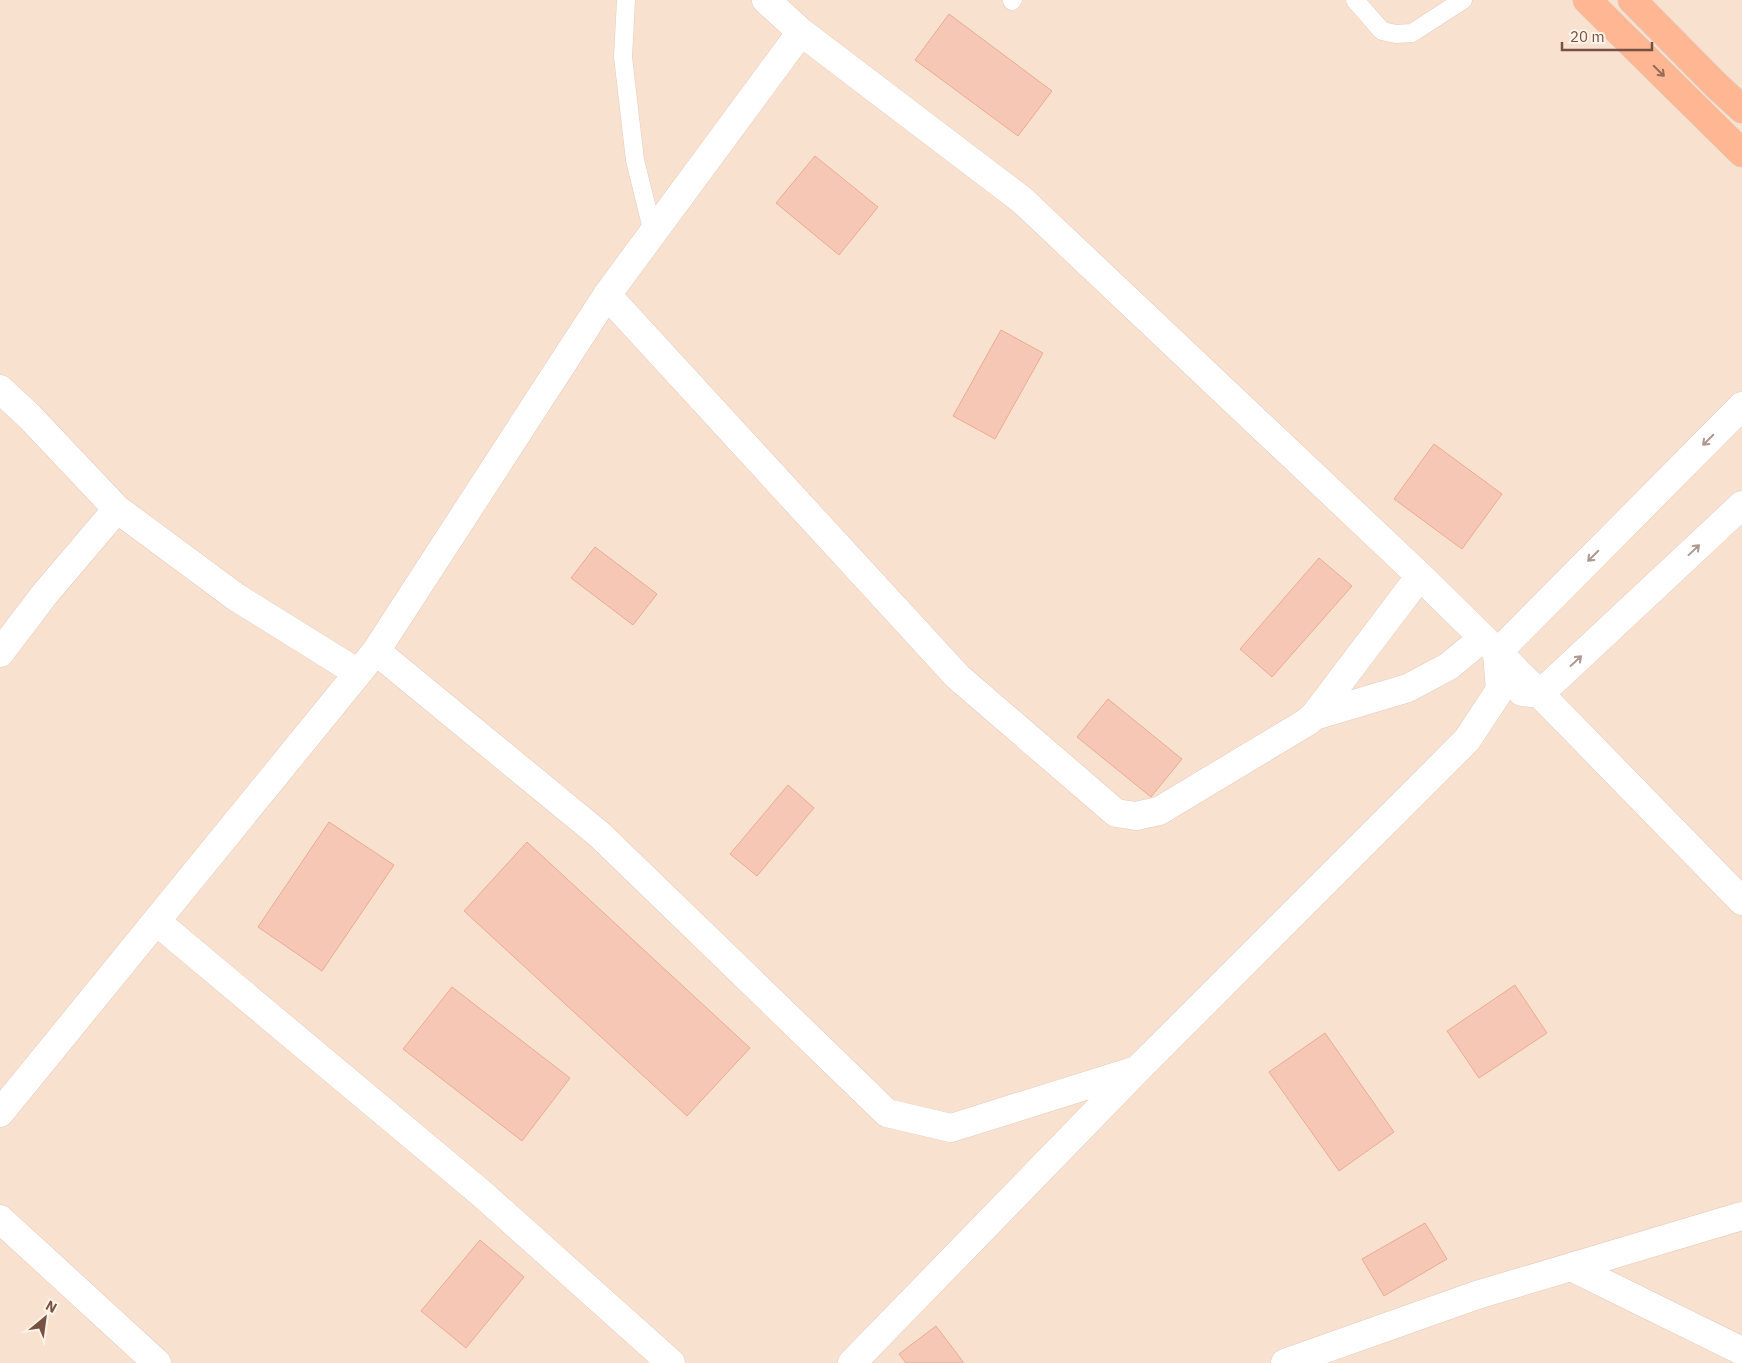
<svg xmlns="http://www.w3.org/2000/svg" width="1742" height="1363" font-family="'IBM Plex Sans',sans-serif">
<style>
.residential{fill:#f8e2cf}
.building{fill:#f6c7b4;stroke:#eaab93}
.lines{fill:none;stroke-linecap:round;stroke-linejoin:round}
.service-casing{stroke:#e5cbbd;stroke-width:19}
.minor-casing{stroke:#e5cbbd;stroke-width:29}
.trunk-casing{stroke:#dbd2ce;stroke-width:29}
.service{stroke:#fff;stroke-width:18}
.minor{stroke:#fff;stroke-width:28}
.trunk{stroke:#ffb692;stroke-width:28}
.oneway{stroke:#986a58}
.oneway2{stroke:#ad978f}
</style>
<rect width="100%" height="100%" fill="#feefdf"/>
<path class="residential" d="M0 0H1742V1363H0Z"/>
<path class="building" d="M949 14 1052 91 1018 136 915 60Z
M815 156 878 207 839 255 776 203Z
M1001 330 1043 353 995 439 953 416Z
M1434 444 1502 494 1462 549 1394 499Z
M595 547 657 594 633 625 571 578Z
M1319 558 1352 586 1272 677 1240 649Z
M1108 699 1182 759 1151 797 1077 737Z
M788 785 814 808 757 876 730 854Z
M329 822 394 865 322 971 258 927Z
M527 842 750 1048 687 1116 464 911Z
M1515 985 1547 1033 1479 1078 1447 1031Z
M452 987 570 1078 522 1141 403 1049Z
M1325 1033 1394 1132 1339 1171 1269 1072Z
M1425 1223 1447 1259 1384 1296 1362 1259Z
M480 1240 524 1277 466 1348 421 1311Z
M936 1326 964 1363H906L899 1354Z"/>
<g class="lines">
<defs>
<path id="service" d="M626 0 623 57 635 160 653 233
M1355 0 1382 31 1396 34 1412 33 1463 0
M1012 1 1013 0"/>
<path id="minor" d="M766 0 801 32 1022 200 1420 576 1540 694 1742 901
M607 295 958 677 1116 813 1136 816 1159 811 1307 722 1314 716 1420 576
M0 389 30 417 117 509 236 597 358 673
M376 651 600 835 887 1113 951 1128 1133 1071
M0 653 44 595 117 509
M1522 692 1540 694 1742 505
M1314 716 1408 688 1449 666 1483 638
M157 922 481 1193 671 1363
M0 1113 376 651 607 295 801 32
M0 1219 157 1363
M1571 1267 1742 1351
M852 1363 1137 1070 1467 740 1500 690 1497 653 1742 406
M1285 1363 1477 1295 1742 1216"/>
<path id="trunk" d="M1587 0 1742 153
M1632 0 1716 85 1742 109"/>
</defs>
<use href="#service" class="service-casing"/>
<use href="#minor" class="minor-casing"/>
<use href="#trunk" class="trunk-casing"/>
<use href="#service" class="service"/>
<use href="#minor" class="minor"/>
<use href="#trunk" class="trunk"/>
</g>
<defs><path id="oneway-shaft" d="M-6 0H5M1.5-3L5.5 0L1.5 3" fill="none" stroke-width="1.6" stroke-linecap="round" stroke-linejoin="round" transform="scale(1.25)"/></defs>
<use class="oneway" href="#oneway-shaft" transform="translate(1659 71) rotate(45)"/>
<g class="oneway2">
<use href="#oneway-shaft" transform="translate(1708 440) rotate(135)"/>
<use href="#oneway-shaft" transform="translate(1694 550) rotate(-43)"/>
<use href="#oneway-shaft" transform="translate(1593 556) rotate(135)"/>
<use href="#oneway-shaft" transform="translate(1576 661) rotate(-43)"/>
</g>
<g transform="translate(45 1318) rotate(29)" stroke="#fff3e7" stroke-width="4" paint-order="stroke">
<path d="M0-4L9 19L0 12L-9 19Z" fill="#765144"/>
<text y="-8" font-size="14" font-weight="bold" text-anchor="middle" fill="#765144">N</text>
</g>
<path d="M1562 42v8h90v-8" fill="none" stroke="#765144" stroke-width="2.5"/>
<text x="1570" y="42" font-size="15" fill="#765144" stroke="#fff3e7" stroke-width="4" paint-order="stroke">20 m</text>
</svg>
